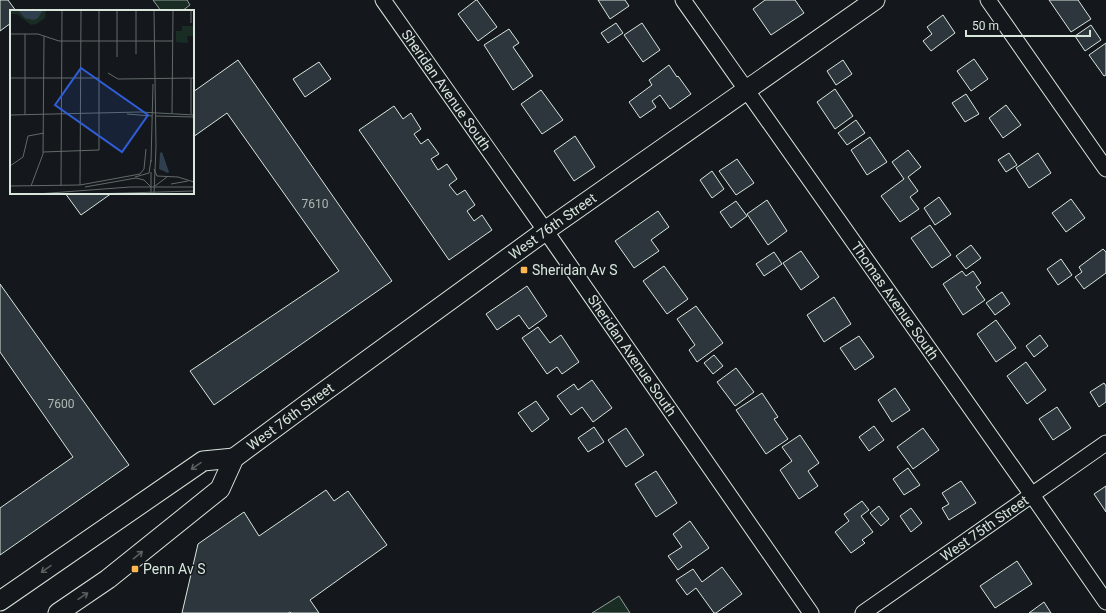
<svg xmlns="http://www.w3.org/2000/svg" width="1106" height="613" font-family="Roboto,sans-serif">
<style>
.green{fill:#1a2d24;stroke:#939e99}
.building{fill:#2c363c;stroke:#d8e6dc}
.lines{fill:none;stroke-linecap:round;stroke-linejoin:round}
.minor-casing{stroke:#d8e6dc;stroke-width:17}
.tertiary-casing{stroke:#d8e6dc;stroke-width:21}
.minor{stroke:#14181c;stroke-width:15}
.tertiary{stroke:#14181c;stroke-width:19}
.oneway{stroke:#59605f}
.poi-dot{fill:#ffb74d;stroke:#14181c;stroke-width:1.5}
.labels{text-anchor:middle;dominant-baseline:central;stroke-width:3;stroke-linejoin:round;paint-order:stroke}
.number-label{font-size:12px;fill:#adbab4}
.street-label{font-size:14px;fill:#d8e6dc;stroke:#14181c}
.poi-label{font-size:14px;fill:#d8e6dc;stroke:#14181c;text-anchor:start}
.inset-road{fill:none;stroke:#626a69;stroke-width:1}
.view{fill:#305dd8;fill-opacity:0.15;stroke:#305dd8;stroke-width:2}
.inset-edge{fill:none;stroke:#d8e6dc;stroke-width:2}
</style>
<rect width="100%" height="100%" fill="#14181c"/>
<path class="green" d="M153 0H187L190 5 182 11H161Z
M619 596 630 613H592Z"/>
<path class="building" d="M0 0H8L16 11H11V23L0 31Z
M476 0H477L497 27 478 41 458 14Z
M598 0H625L629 6 610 19Z
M765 0H795L804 13 771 35 753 9Z
M1049 0H1078L1091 19 1071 32Z
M943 15 955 33 931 51 923 41 932 34 927 27Z
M616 23 623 33 608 43 601 33Z
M642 23 660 50 643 62 624 35Z
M1091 25 1101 40 1085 51 1075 36Z
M509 29 519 43 513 47 533 76 513 90 484 45Z
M1106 43V75L1104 76 1089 55Z
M974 59 988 79 971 91 957 71Z
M238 60 392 281 214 405 190 371 339 271 227 113 193 137V92Z
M843 60 852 74 836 85 827 71Z
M319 62 331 79 305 97 293 79Z
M669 65 677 77 678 76 691 94 670 109 660 95 652 101 656 107 640 118 629 102 652 85 649 80Z
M835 89 853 116 835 129 817 102Z
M541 90 563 120 542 134 521 104Z
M966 94 979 114 965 122 952 103Z
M1006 105 1021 125 1003 138 989 118Z
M394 106 403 119 411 113 421 129 414 134 421 144 428 139 439 154 431 159 438 170 447 164 457 179 449 185 457 195 465 190 475 205 467 211 474 221 482 215 492 230 449 260 359 130Z
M856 120 865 133 847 145 838 133Z
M575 136 595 167 574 181 554 151Z
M870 137 887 162 867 175 851 150Z
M908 150 921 167 908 177 918 191 910 197 919 209 900 222 881 196 904 179 892 162Z
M1009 153 1017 165 1006 172 998 160Z
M1038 153 1051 173 1029 188 1016 168Z
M737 159 754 183 736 195 719 171Z
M712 171 724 189 712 198 700 180Z
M65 193H112L81 215Z
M939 197 951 214 935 225 924 208Z
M1071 199 1085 218 1066 232 1052 213Z
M767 200 787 231 768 245 747 214Z
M736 201 747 216 731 228 720 212Z
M658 211 669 227 651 240 659 251 634 268 615 241Z
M930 225 951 255 932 268 911 238Z
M971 245 981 258 966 269 956 256Z
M1103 249 1106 252V273L1084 289 1075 277 1082 272 1079 267Z
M801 251 819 277 801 290 783 263Z
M774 252 782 264 764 276 756 264Z
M1061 259 1072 275 1058 285 1047 269Z
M664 266 688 299 667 314 643 281Z
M962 271 966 276 973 271 981 283 976 287 985 300 963 315 943 284Z
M0 284 129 465 0 555V508L73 457 0 352Z
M527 286 547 316 529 329 519 315 497 330 486 314Z
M1002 292 1010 304 995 315 986 303Z
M834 297 851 324 824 342 807 315Z
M696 306 723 343 697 362 689 350 695 345 677 319Z
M996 320 1016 348 996 362 977 334Z
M538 327 550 343 561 335 579 362 562 374 557 367 547 374 522 338Z
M1040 335 1048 346 1034 357 1026 346Z
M859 336 874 357 855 370 840 348Z
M714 355 723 366 713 374 704 363Z
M1026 362 1046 390 1027 404 1007 376Z
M736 368 754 392 735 406 717 382Z
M592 380 612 408 593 422 582 407 571 415 557 396 574 384 578 390Z
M1104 383 1106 386V402L1099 407 1090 392Z
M895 388 910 410 892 422 878 400Z
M762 393 778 417 774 419 788 439 766 454 736 410Z
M536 401 549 419 532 432 518 413Z
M1057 407 1071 428 1053 440 1039 419Z
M874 426 884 440 869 451 859 437Z
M594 427 604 442 588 452 578 438Z
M626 428 644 455 626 467 608 440Z
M923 428 939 450 913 469 897 447Z
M800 435 819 463 808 471 818 486 799 499 780 470 792 461 782 447Z
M908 468 920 485 904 495 893 479Z
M656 471 677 503 656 517 635 484Z
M961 481 976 503 949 520 942 508 949 504 942 493Z
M1106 486V512L1094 494Z
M326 490 334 501 348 491 387 545 310 600 319 613H291L290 612 288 613H182L198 544 244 512 259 536Z
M862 501 869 510 861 516 873 532 862 540 865 543 851 553 835 532 849 521 844 514Z
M879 506 889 519 881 526 870 513Z
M911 508 922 523 911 532 900 516Z
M690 521 709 548 678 570 668 556 682 547 673 534Z
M1017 561 1032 584 995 608 980 586Z
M722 567 742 594 716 613H714L696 588 687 595 676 580 693 569 702 582Z
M1044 602 1051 613H1029Z"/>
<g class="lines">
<defs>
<g id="minor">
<path id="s1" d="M383 0 559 250 811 613"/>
<path id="s2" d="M683 0 1032 495 1106 602"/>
<path d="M988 0 1106 169"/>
<path id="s3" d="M863 613 1106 443"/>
</g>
<g id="tertiary">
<path d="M0 601 203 461 234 458"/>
<path id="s4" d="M58 613 108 579 220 489 234 458 318 396 545 231 875 0"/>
</g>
</defs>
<use href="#minor" class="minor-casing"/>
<use href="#tertiary" class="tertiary-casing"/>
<use href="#minor" class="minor"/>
<use href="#tertiary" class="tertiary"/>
</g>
<defs><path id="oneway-shaft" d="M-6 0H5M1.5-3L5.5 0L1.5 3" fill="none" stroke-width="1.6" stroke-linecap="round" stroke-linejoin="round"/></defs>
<g class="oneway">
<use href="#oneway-shaft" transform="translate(196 466) rotate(145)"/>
<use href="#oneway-shaft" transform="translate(138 555) rotate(-39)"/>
<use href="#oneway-shaft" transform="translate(46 569) rotate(145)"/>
<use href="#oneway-shaft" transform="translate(83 596) rotate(-34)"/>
</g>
<g class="poi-dot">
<rect x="520" y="266" width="8" height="8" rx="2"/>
<rect x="131" y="565" width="8" height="8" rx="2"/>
</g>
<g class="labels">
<g class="number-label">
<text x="315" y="204">7610</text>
<text x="61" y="404">7600</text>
</g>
<g class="street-label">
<text stroke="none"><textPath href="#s1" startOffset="110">Sheridan Avenue South</textPath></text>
<text stroke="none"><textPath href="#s4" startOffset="632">West 76th Street</textPath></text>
<text stroke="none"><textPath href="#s2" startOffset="368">Thomas Avenue South</textPath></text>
<text stroke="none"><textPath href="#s1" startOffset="434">Sheridan Avenue South</textPath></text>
<text stroke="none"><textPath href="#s4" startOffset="308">West 76th Street</textPath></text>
<text stroke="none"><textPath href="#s3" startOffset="148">West 75th Street</textPath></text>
</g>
<g class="poi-label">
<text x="532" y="270">Sheridan Av S</text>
<text x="143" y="569">Penn Av S</text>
</g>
</g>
<g transform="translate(10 10)">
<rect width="184" height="184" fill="#14181c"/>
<path d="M0 0H36L35 8 26 14 21 15 7 4H0ZM172 16H184V26H177L178 33 166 32V21H172Z" fill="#1a2d24"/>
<path d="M8 0H33L28 8 24 10 15 8ZM152 142 159 162 158 163 149 159 150 143Z" fill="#2f3f4d"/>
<path class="inset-road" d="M181 13V0M0 24H28L49 31H163M126 44V0M107 47V0M98 63 108 69 184 68M0 68H89M162 103 163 0M117 104 142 106M181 104V68M0 105 130 102 184 105M15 105V24M146 106 184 107M33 142 89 140V0M141 152 143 74M0 156 13 147 18 126 34 123M144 159 147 166 168 167 184 172M125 167 139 163 141 150M161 174 178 171M70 175 71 0M0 176 70 175 130 164 134 159 136 139M21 176 33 144 34 26M51 176 52 0M145 176 157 167M75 177 126 168 134 170 141 177M27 184 120 177H184M81 184 184 181M141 184V162M144 184 146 137 144 0"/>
<path class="view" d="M71 58 138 105 112 142 45 95Z"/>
<rect width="184" height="184" class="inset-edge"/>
</g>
<path d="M966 30v6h124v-6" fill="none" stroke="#d8e6dc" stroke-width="2"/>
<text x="972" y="30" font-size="12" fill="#d8e6dc" stroke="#14181c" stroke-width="3" paint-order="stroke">50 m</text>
</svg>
